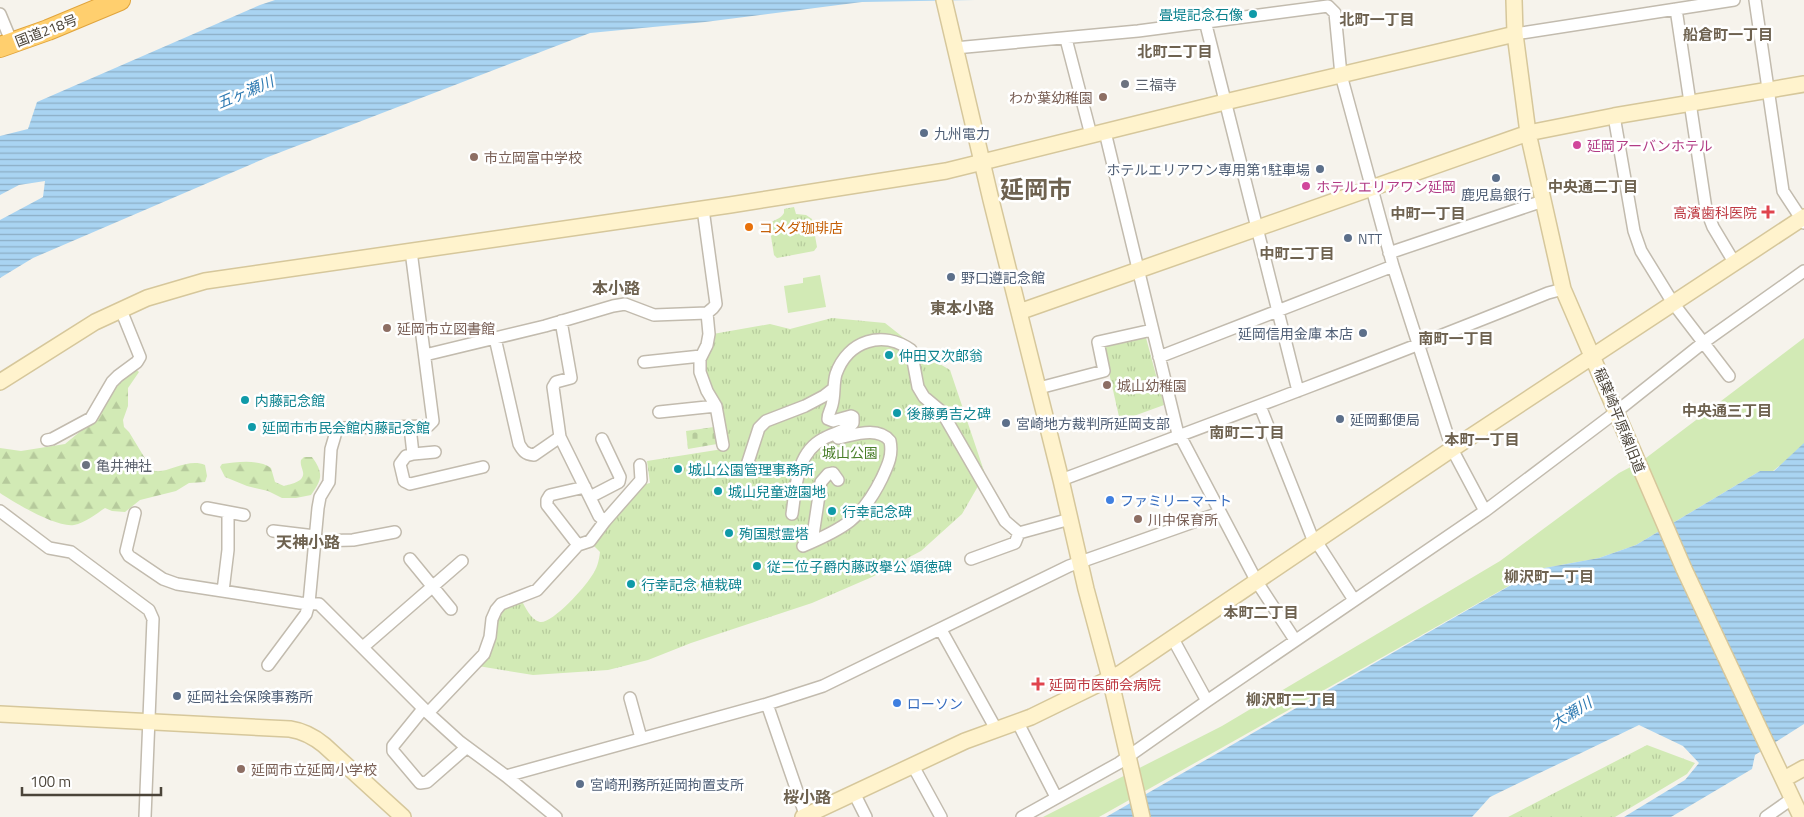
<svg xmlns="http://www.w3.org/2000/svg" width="1804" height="817" font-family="'Titillium Web','Noto Sans JP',sans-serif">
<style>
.grass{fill:#d2eab5}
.forest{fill:url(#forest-firs)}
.cemetery{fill:url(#cemetery-stones)}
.park{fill:url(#park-tufts)}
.water{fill:url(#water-rules)}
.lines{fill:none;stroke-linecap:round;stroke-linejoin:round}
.street-casing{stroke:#c2bbae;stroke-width:14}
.secondary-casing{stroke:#d6c79b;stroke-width:18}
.highway-casing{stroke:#e0a43c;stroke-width:22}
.street{stroke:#fff;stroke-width:11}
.secondary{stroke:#fff3cd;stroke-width:15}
.highway{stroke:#ffcf6e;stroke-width:20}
.culture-dot{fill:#0f9aa8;stroke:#fff;stroke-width:2}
.worship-dot{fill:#6b7280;stroke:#fff;stroke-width:2}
.education-dot{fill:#8d6e63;stroke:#fff;stroke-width:2}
.service-dot{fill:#5c6f8a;stroke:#fff;stroke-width:2}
.hotel-dot{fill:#d1479c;stroke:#fff;stroke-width:2}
.health-dot{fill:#e0444e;stroke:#fff;stroke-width:2}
.food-dot{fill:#e8710a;stroke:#fff;stroke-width:2}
.shop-dot{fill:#3f7fe0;stroke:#fff;stroke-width:2}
.labels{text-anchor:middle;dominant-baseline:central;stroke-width:5;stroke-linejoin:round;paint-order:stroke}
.culture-label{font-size:14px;fill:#0d838f;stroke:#fff;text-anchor:start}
.street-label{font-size:14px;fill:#4b4439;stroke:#fff}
.worship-label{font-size:14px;fill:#5b616d;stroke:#fff;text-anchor:start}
.education-label{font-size:14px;fill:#785e54;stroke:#fff;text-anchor:start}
.service-label{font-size:14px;fill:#4e5e75;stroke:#fff;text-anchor:start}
.hotel-label{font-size:14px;fill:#b23c85;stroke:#fff;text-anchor:start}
.health-label{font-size:14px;fill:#be3a42;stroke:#fff;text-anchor:end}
.food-label{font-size:14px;fill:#c56008;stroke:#fff;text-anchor:start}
.park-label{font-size:14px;fill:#4a7f2a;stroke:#fff}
.shop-label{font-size:14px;fill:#366cbe;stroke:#fff;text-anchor:start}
.neighbourhood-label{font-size:15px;font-weight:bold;fill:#6e6250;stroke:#fff}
.water-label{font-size:15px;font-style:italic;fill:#2e7ab2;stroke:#fff}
.quarter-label{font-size:16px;font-weight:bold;fill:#6e6250;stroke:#fff}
.town-label{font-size:24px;font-weight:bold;fill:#6e6250;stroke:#fff}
</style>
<defs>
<pattern id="forest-firs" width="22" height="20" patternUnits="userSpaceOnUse" patternTransform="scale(1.25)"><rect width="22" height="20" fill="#d2eab5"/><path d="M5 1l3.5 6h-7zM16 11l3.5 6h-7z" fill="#b6ca9c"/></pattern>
<pattern id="cemetery-stones" width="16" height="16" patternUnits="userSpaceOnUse" patternTransform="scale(1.25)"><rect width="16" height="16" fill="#d2eab5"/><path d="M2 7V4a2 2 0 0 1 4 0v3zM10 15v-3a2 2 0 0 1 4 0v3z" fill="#b6ca9c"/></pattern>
<pattern id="park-tufts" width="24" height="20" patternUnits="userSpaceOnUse" patternTransform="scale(1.25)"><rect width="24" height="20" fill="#d2eab5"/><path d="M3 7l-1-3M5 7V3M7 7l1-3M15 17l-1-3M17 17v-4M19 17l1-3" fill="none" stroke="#b6ca9c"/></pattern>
<pattern id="water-rules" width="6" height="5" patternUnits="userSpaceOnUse" patternTransform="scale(1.25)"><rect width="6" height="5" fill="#a9d4f2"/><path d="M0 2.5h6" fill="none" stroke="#8caec5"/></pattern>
</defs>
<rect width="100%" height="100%" fill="#f6f3ec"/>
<path class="grass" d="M820 275 826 307 788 313 784 286 803 283V278Z
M1804 338V446L1773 471H1760L1636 545 1599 558 1539 569 1099 817H1043L1222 726 1500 561 1619 473 1642 461Z"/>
<path class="forest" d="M134 368 139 372 128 388V406L123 420 124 427 129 432 152 470C165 476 187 457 205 465L207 476 205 482 189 483 176 491 140 500 125 512 112 511 105 508C96 514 85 523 74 525 57 528 15 503 0 493V448L21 451 65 444 100 415 117 385Z
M304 457H312C324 473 322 480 311 495L296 498H282L268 491 247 486 225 477 220 467 222 464C237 462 259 459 271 468L275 482 284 486C291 484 305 482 303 472 302 467 300 465 301 460Z"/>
<path class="cemetery" d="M714 427 717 444 688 449 686 431Z"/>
<path class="park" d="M794 207 796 214 806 215 812 219 817 247 814 251 777 258 774 255 769 224C774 219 780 220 784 213V209Z
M832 318 885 323 928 357 950 370 985 474 962 514 921 551 872 577 812 603 691 643 648 660 608 670 533 675 478 666 498 610 521 599C525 607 531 620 540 622 552 624 585 587 591 577 597 569 599 561 600 552L592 544 641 485 650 483 647 461 729 448 721 404 705 380 703 363 713 334 770 324 790 329Z
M1145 334 1164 405 1120 421 1108 368 1104 344Z
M1647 745 1695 763 1687 774 1615 817H1508Z"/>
<path class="water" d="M275 0H975L862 2 705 22 590 33 268 157 33 258 0 278V220L43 197 45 181 19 185 0 195V136L28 129 37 102 260 5Z
M1804 443V724L1755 755 1752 769 1671 817H1624L1685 780 1699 763 1683 746 1639 725 1490 797 1472 817H1106L1539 569 1599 558 1636 545 1760 471H1774Z"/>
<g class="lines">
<defs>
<path id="street" d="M1755 0 1783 191 1804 223
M1676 9 1706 209 1713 227 1734 262
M0 14 12 43
M1205 21 1298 391
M1515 34 1734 0
M1066 39 1091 135
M955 48 1138 31 1328 6 1335 13 1341 75 1393 266 1452 449 1485 511
M1614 116 1634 231 1641 251 1673 303 1729 376
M1105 132 1177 430 1257 582 1295 640
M1389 253 1543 201
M707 313 709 334 707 345 700 359V372L707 391 716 406 723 445
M495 338 519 444C523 451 525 454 534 455L560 437
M425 355 545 326 613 306 625 304 654 315 707 313 713 308 716 304 703 209
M1159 357 1393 266
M644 362 701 356
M1039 388 1104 371 1098 342 1152 330
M1260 406 1314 542
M659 412 716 406
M410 427 413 454 406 456 400 464 404 481 410 484 483 467
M47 440 52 439 91 418 112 382 118 376 137 362 140 357 121 310
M413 454 435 452
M747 465 759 428 766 421 805 406 824 396 833 389
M1061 480C1224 419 1387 358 1548 293L1563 289
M590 497 619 482 620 477 602 439
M207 508 244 515
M0 511 49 548 71 552 149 610 153 619 145 817
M135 513 126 551 129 556 163 579 177 584 300 603 319 604 428 713 460 742 506 776 556 817
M792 514C796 488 796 453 823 439 833 433 845 432 853 423V417L851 416 833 421 828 419C828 413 831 410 832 405 835 394 833 384 836 374 848 340 883 330 911 350L918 387 924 397 942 412 1005 521 1019 533 1070 519
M605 521 641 480 640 465
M273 531 315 536
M315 541 353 540 395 532
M1316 541 1354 600
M812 542 821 482 828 474 833 473 838 480
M578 545 547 505V500L550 495 585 487
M803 546C843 529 862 519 882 478 888 465 893 455 890 441 878 426 854 435 838 438
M410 559 451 609
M971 559 1015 543 1019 533
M223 591 228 550V512
M941 630 996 729
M1173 639 1207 701
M363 647 462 561
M268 665 306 614 309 603 318 508 320 497 329 482 331 449 336 432 342 428 428 426 433 421 411 251
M630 698 641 738
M767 704 806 817
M423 709 393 746V751L420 783 427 782 467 747
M428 713 484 654 490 637 492 619 496 610 501 604 537 590 578 545 590 541 605 521 599 516 560 437 553 387 556 382 571 378 561 321
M1018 723 1056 797
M913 766 941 817
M506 776 767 704 823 686 1069 566 1219 513
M854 793 866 817
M1022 817 1119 763 1207 701 1485 511 1616 412 1704 342 1804 271
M1766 817 1793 798"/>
<path id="secondary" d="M944 0 991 200 1061 480 1086 589 1110 678 1142 817
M1514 0 1515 34 1528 133 1563 289 1684 569 1801 817
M1019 312 1528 133 1614 116 1804 84
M0 382 95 322 147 298 205 281 730 205 946 171 1225 102 1515 34
M0 714 290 729C303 731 313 736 324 745L403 817
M1784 779 1804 768
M803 817 965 741 1031 717 1121 673 1452 449 1804 217"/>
<path id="highway" d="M0 47 48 30 120 0"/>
</defs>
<use href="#street" class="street-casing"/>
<use href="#secondary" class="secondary-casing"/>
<use href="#highway" class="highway-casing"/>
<use href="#street" class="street"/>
<use href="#secondary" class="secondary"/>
<use href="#highway" class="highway"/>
</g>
<g class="culture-dot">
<circle cx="1253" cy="14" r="5"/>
<circle cx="889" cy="355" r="5"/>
<circle cx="245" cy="400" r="5"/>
<circle cx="897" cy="413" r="5"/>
<circle cx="252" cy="427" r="5"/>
<circle cx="678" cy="469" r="5"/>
<circle cx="718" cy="491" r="5"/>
<circle cx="832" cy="511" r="5"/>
<circle cx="729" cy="533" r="5"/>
<circle cx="757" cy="566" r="5"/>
<circle cx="631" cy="584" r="5"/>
</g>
<g class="worship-dot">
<circle cx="1125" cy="84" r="5"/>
<circle cx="86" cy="465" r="5"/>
</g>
<g class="education-dot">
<circle cx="1103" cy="97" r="5"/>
<circle cx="474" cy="157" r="5"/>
<circle cx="387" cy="328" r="5"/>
<circle cx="1107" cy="385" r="5"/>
<circle cx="1138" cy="519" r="5"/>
<circle cx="241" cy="769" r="5"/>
</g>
<g class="service-dot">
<circle cx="924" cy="133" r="5"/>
<circle cx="1320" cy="169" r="5"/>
<circle cx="1496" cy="178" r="5"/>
<circle cx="1348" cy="238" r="5"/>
<circle cx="951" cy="277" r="5"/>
<circle cx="1363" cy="333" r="5"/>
<circle cx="1340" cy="419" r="5"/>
<circle cx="1006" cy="423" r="5"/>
<circle cx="177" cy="696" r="5"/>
<circle cx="580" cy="784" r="5"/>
</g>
<g class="hotel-dot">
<circle cx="1577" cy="145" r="5"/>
<circle cx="1306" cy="186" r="5"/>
</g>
<g class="health-dot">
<path d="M1765.5 204.5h5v5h5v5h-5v5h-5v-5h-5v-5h5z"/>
<path d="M1035.5 676.5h5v5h5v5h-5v5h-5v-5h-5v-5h5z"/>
</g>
<circle class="food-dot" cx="749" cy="227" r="5"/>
<g class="shop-dot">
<circle cx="1110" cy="500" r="5"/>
<circle cx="897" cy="703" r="5"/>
</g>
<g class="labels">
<g class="culture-label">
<text x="1243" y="14" text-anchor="end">畳堤記念石像</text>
<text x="899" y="355">仲田又次郎翁</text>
<text x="255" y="400">内藤記念館</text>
<text x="907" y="413">後藤勇吉之碑</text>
<text x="262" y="427">延岡市市民会館内藤記念館</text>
<text x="688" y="469">城山公園管理事務所</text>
<text x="728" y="491">城山兒童遊園地</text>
<text x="842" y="511">行幸記念碑</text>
<text x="739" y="533">殉国慰霊塔</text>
<text x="767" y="566">従二位子爵内藤政擧公 頌徳碑</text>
<text x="641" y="584">行幸記念 植栽碑</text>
</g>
<g class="street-label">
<text transform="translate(46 30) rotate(-21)">国道218号</text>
<text transform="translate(1620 420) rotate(68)">稲葉崎平原線旧道</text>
</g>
<g class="worship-label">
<text x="1135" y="84">三福寺</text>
<text x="96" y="465">亀井神社</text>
</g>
<g class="education-label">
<text x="1093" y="97" text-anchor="end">わか葉幼稚園</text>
<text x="484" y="157">市立岡富中学校</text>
<text x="397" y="328">延岡市立図書館</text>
<text x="1117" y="385">城山幼稚園</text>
<text x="1148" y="519">川中保育所</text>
<text x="251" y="769">延岡市立延岡小学校</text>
</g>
<g class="service-label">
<text x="934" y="133">九州電力</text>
<text x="1310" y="169" text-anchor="end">ホテルエリアワン専用第1駐車場</text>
<text x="1496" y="194" text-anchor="middle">鹿児島銀行</text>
<text x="1358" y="238">NTT</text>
<text x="961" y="277">野口遵記念館</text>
<text x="1353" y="333" text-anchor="end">延岡信用金庫 本店</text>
<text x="1350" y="419">延岡郵便局</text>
<text x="1016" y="423">宮崎地方裁判所延岡支部</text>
<text x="187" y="696">延岡社会保険事務所</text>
<text x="590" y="784">宮崎刑務所延岡拘置支所</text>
</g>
<g class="hotel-label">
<text x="1587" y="145">延岡アーバンホテル</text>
<text x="1316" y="186">ホテルエリアワン延岡</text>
</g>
<g class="health-label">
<text x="1757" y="212">高濱歯科医院</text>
<text x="1049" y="684" text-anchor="start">延岡市医師会病院</text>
</g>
<g class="food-label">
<text x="759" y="227">コメダ珈琲店</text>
</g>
<g class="park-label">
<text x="850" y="452">城山公園</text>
</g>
<g class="shop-label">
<text x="1120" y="500">ファミリーマート</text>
<text x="907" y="703">ローソン</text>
</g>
<g class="neighbourhood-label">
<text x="1377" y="19">北町一丁目</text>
<text x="1728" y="34">船倉町一丁目</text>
<text x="1175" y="51">北町二丁目</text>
<text x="1593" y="186">中央通二丁目</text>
<text x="1428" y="213">中町一丁目</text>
<text x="1297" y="253">中町二丁目</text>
<text x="1456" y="338">南町一丁目</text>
<text x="1727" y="410">中央通三丁目</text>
<text x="1247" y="432">南町二丁目</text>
<text x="1482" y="439">本町一丁目</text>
<text x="1549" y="576">柳沢町一丁目</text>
<text x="1261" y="612">本町二丁目</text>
<text x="1291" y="699">柳沢町二丁目</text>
</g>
<g class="water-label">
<text transform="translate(245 92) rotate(-23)">五ヶ瀬川</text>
<text transform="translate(1571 713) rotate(-32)">大瀬川</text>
</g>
<g class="quarter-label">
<text x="616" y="288">本小路</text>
<text x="962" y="308">東本小路</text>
<text x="308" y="542">天神小路</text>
<text x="807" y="797">桜小路</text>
</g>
<g class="town-label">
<text x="1036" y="189">延岡市</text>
</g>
</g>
<path d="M22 787v8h139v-8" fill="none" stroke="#4b4439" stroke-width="2.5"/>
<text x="30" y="787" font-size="15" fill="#4b4439" stroke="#ffffff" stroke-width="4" paint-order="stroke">100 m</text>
</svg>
